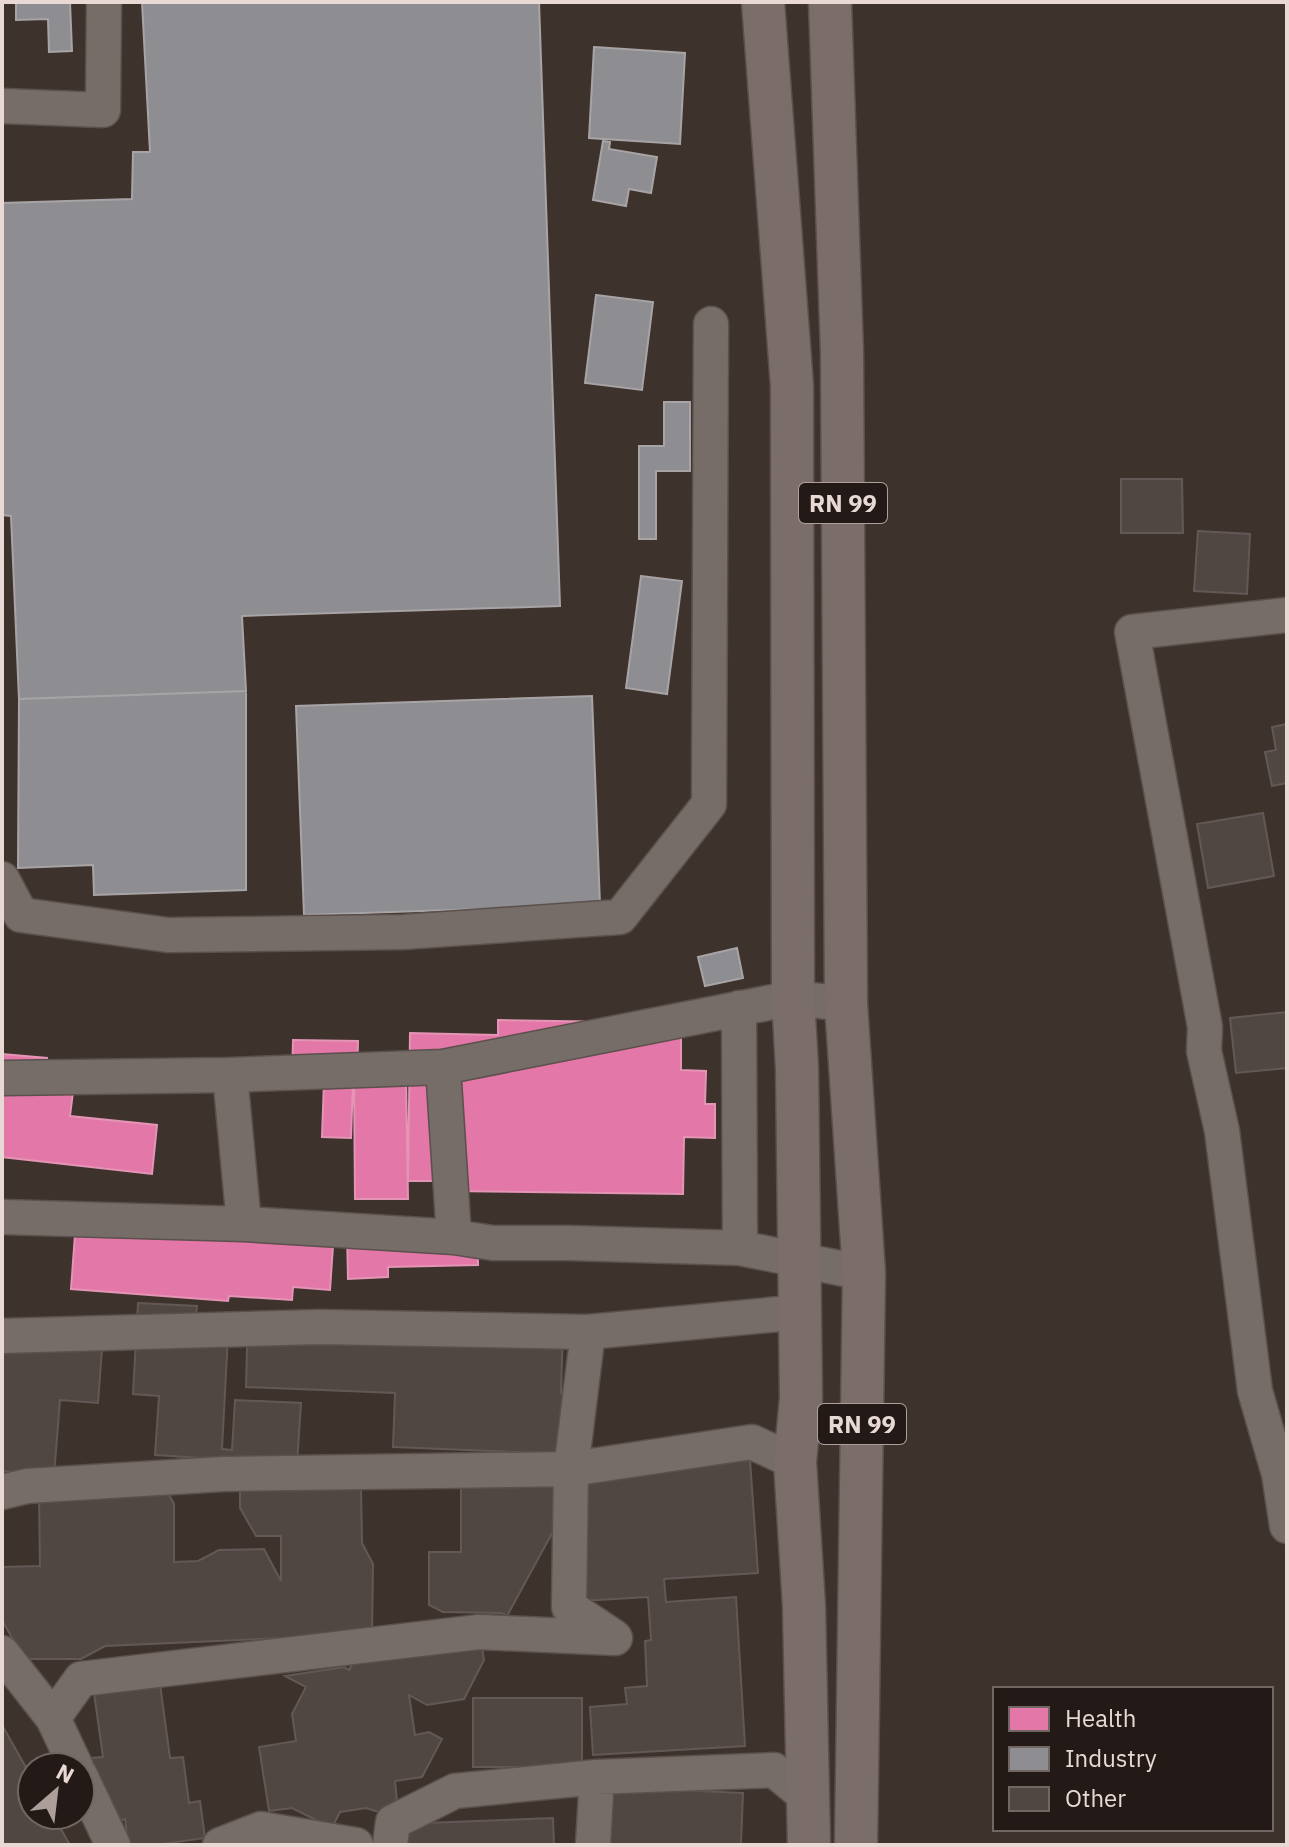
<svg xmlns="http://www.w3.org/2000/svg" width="1289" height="1847" font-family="'IBM Plex Sans',sans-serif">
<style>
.health{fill:#e377a8;stroke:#e494b5;stroke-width:2}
.industry{fill:#8d8d92;stroke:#a8a4a6;stroke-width:2}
.building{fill:#504743;stroke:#635855;stroke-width:2}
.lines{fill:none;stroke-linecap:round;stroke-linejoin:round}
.minor-casing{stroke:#5b504c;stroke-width:37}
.major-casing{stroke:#5b504c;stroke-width:45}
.minor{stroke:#766d69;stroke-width:34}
.major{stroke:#7b6e6a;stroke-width:42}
.labels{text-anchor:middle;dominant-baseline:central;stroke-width:8;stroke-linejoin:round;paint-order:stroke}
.shield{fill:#231916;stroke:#ad9f9b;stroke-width:2}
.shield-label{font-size:24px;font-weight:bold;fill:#e8d9d4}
</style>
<rect width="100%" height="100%" fill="#3e322d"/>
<path class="health" d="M498 1020 681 1023V1070L706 1071 705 1104H715V1138L684 1137 683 1194 447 1191V1181H408L410 1033 498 1035Z
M293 1040 358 1041 357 1080 292 1079Z
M2 1054 47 1058 45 1081 74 1084 70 1116 157 1125 152 1174 2 1157Z
M354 1076H406L408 1199H355Z
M324 1081 353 1082 351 1138 322 1137Z
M76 1221 334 1231 330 1290 293 1287 292 1300 229 1296 228 1301 71 1289Z
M347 1232 478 1247V1265L388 1267V1277L348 1279Z"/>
<path class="industry" d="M16 2H70L72 51 49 52 48 19 16 20Z
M142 2H539L560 606 242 616 246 691 19 699 11 516 2 515V203L132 199 133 152H150Z
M594 47 685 53 680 144 589 138Z
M603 141 610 142 609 149 657 157 651 193 629 189 626 206 593 200Z
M596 295 653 302 642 390 585 383Z
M664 402H690V471H656V539H639V446H664Z
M641 576 682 581 667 694 626 688Z
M246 691V890L94 895 93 865 18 868 19 699Z
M592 696 600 905 304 915 296 706Z
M737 948 743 978 705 986 698 957Z"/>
<path class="building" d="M1121 479H1182L1183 533H1121Z
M1198 531 1250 534 1247 594 1194 591Z
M1287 724V783L1272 786 1265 752 1276 750 1272 727Z
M1263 813 1274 876 1208 888 1197 824Z
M1287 1012V1068L1236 1073 1230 1018Z
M138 1303 197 1306 196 1315 229 1317 222 1449 232 1450 235 1400 301 1403 297 1464 155 1455 159 1396 133 1394Z
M248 1313 563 1325 561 1393H564L562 1454 393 1447 395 1393 246 1387Z
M2 1326 103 1335 98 1403 60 1400 54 1476 2 1471Z
M750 1460 758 1573 664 1579 666 1602 736 1597 745 1746 593 1755 590 1707 627 1704 625 1688 647 1686 645 1641 651 1640 648 1597 582 1601 577 1520H588L587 1477Z
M461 1477 557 1479 556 1526 507 1616 502 1613 443 1612 429 1605V1552H461Z
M361 1486 362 1543 373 1564 372 1634 105 1646 81 1659H24L2 1620V1567L40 1566 39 1494 168 1493 174 1504V1562L198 1561 219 1550 264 1549 281 1581V1536H256L240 1508V1487Z
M481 1640 484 1660 464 1699 427 1705 409 1695 415 1735 429 1732 442 1739 422 1777 395 1781 398 1812 388 1815 366 1808 340 1812 332 1828 292 1808 269 1811 259 1747 296 1741 292 1714 306 1687 285 1676 344 1667 349 1670 355 1659Z
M160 1684 170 1758 183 1757 189 1803 200 1801 205 1838 156 1845H128L125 1819 113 1823 90 1758 103 1757 94 1693Z
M473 1698H582V1767H473Z
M2 1725 32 1778V1815H53L70 1845H2Z
M606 1787 743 1793 741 1844 756 1845H604Z
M553 1818 554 1845H400L398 1824Z"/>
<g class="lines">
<defs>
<path id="minor" d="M2 106 103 110 104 2
M1287 615 1132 632 1205 1027 1204 1051 1222 1131 1255 1391 1279 1474 1287 1526
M2 879 21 915 168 935 403 932 620 917 709 804 711 324
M739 1008 740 1248
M443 1067 454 1237 493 1243H569L740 1248 864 1273
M230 1075 244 1224
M2 1078 230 1075 443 1067 793 998 846 1004
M2 1217 244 1224 454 1237
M588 1332 571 1469 569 1607 614 1637
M2 1336 320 1327 588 1332 801 1312
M2 1492 27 1486 223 1474 571 1469 752 1442 795 1462
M2 1653 53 1718 76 1767
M53 1718 81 1679 479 1632 615 1638
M80 1775 113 1845
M220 1845 261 1829 356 1845
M390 1845 393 1822 455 1791 597 1777 774 1770 809 1799
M593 1845 597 1777"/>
<path id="major" d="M763 2 792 386 793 998 797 1068 801 1398 795 1462 804 1606 809 1845
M830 2 842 353 846 1004 864 1273 856 1845"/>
</defs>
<use href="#minor" class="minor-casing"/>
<use href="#major" class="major-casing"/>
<use href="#minor" class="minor"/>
<use href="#major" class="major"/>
</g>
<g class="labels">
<g class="shield">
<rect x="799" y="483" width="88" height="40" rx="6"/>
<rect x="818" y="1404" width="88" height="40" rx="6"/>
</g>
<g class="shield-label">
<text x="843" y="503">RN 99</text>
<text x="862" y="1424">RN 99</text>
</g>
</g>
<rect width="1289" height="1847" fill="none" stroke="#e8d9d4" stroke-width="8"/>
<rect x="993" y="1687" width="280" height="144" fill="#231916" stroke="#726662" stroke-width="2"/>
<rect x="1009" y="1707" width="40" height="24" fill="#e377a8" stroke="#726662" stroke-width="2"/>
<text x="1065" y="1727" font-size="24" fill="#e8d9d4">Health</text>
<rect x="1009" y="1747" width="40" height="24" fill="#8d8d92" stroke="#726662" stroke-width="2"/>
<text x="1065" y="1767" font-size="24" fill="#e8d9d4">Industry</text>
<rect x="1009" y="1787" width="40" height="24" fill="#504743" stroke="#726662" stroke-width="2"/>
<text x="1065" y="1807" font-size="24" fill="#e8d9d4">Other</text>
<g transform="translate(56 1791) rotate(28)"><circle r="38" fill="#231916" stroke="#726662" stroke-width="2"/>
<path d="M0-6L14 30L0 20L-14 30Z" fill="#ac9f9a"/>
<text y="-12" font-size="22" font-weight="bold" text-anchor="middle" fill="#e8d9d4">N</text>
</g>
</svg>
